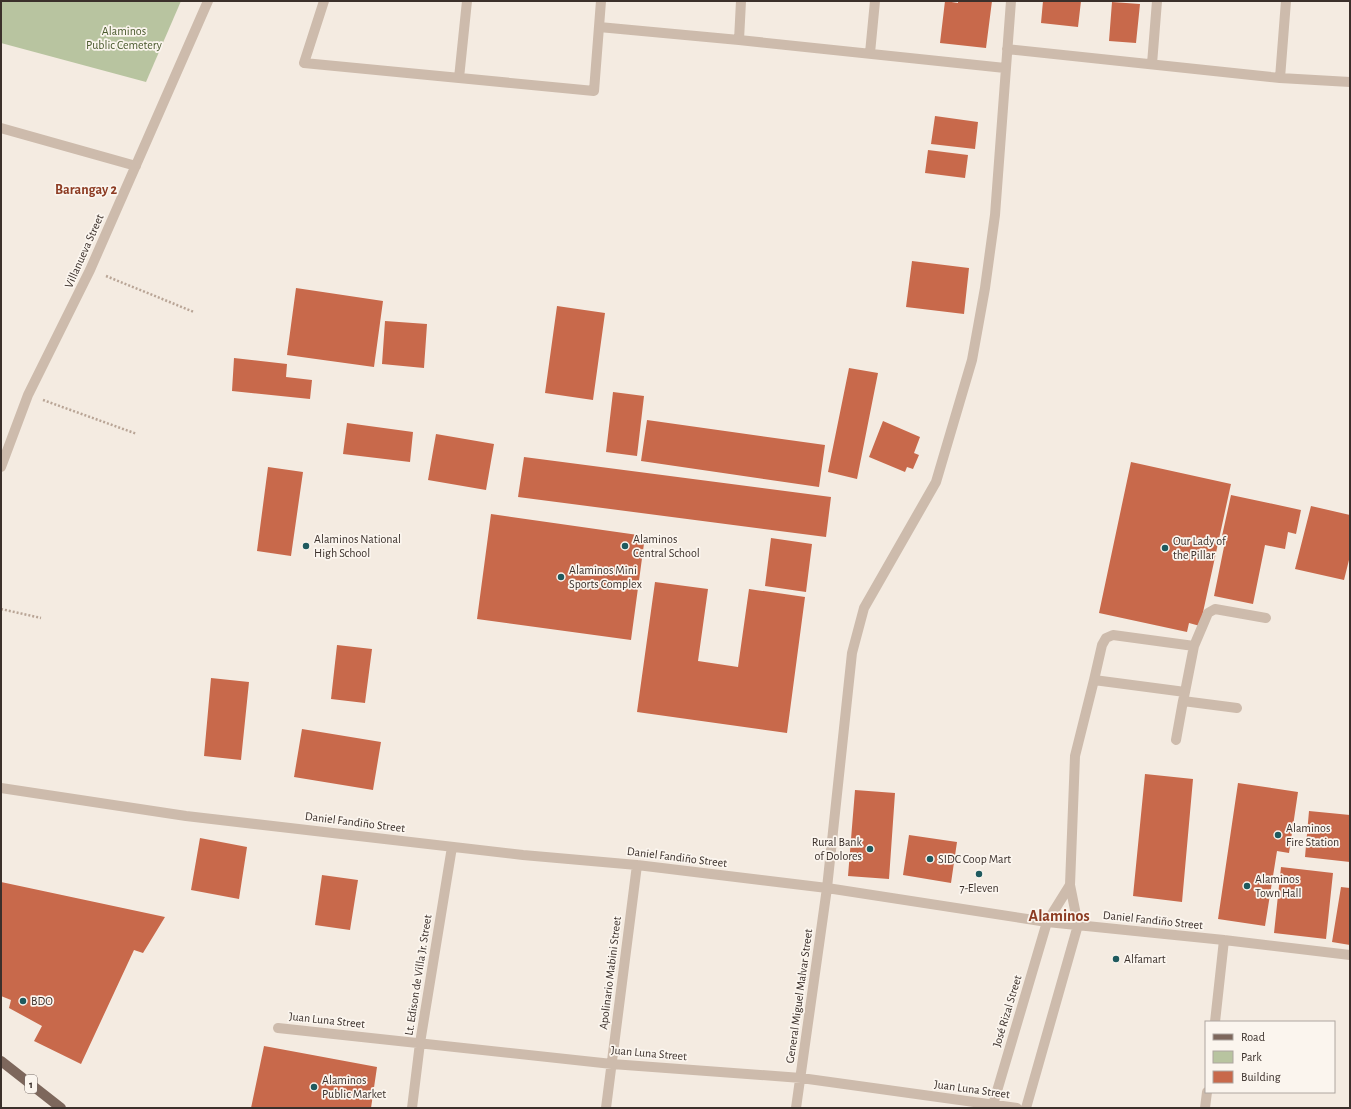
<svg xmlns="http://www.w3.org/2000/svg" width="1351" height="1109" font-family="'Alegreya Sans',sans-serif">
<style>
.green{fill:#b8c4a0}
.building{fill:#c8694b}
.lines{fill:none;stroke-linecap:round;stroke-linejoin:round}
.path{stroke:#b9a596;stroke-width:2.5;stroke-dasharray:2 2;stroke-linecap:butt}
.minor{stroke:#cdbbac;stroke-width:10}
.major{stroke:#7d675c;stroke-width:10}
.poi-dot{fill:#1f5a5e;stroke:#fbf5ee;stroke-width:1.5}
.labels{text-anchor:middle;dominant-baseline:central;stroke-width:3.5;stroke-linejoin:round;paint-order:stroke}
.shield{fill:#fbf5ee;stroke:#756b66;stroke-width:1}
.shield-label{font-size:11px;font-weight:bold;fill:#3b302b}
.park-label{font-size:12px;fill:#4a5a2e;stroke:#fbf5ee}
.street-label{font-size:12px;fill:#3b302b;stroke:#fbf5ee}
.poi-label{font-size:12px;fill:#3b302b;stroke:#fbf5ee;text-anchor:start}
.quarter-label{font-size:14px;font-weight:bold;fill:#8c3b22;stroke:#fbf5ee}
.district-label{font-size:16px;font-weight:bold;fill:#8c3b22;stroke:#fbf5ee}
</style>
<rect width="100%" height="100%" fill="#f4ebe1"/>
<path class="green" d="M1 1H181L146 82 1 43Z"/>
<path class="building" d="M945 1 958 3V1H992L986 48 940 43Z
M1043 1H1081L1078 27 1041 23Z
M1112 2 1140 4 1136 43 1109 41Z
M935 116 978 122 975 149 931 144Z
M928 150 968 155 965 178 925 173Z
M912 261 969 268 964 314 906 307Z
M296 288 383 301 374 367 287 355Z
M557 306 605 313 593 400 545 393Z
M385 321 427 324 424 368 382 364Z
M234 358 287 364 286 377 312 380 310 399 232 391Z
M849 368 878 373 857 479 828 472Z
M613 392 644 396 637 456 606 452Z
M647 420 825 445 819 487 641 461Z
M883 421 920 437 914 453 919 455 913 469 907 467 905 472 869 457Z
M347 423 413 432 410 462 343 454Z
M436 434 494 444 486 490 428 480Z
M524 457 831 497 826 537 518 497Z
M1131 462 1231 484 1200 626 1189 623 1187 632 1099 613Z
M268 467 303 472 291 556 257 551Z
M1231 495 1301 510 1296 534 1288 532 1285 549 1265 545 1253 604 1214 596 1226 537 1222 536Z
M1311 506 1350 515V556L1344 580 1295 569Z
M491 514 645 536 631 640 477 619Z
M771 538 812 544 806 592 765 586Z
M655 582 708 589 698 661 738 667 749 589 805 597 787 733 637 712Z
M337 645 372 649 365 703 331 699Z
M211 678 249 682 241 760 204 756Z
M302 729 381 742 373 790 294 777Z
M1145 774 1193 779 1182 902 1133 896Z
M1238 783 1298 792 1289 853 1277 851 1265 926 1218 919Z
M855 790 895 793 889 879 848 876Z
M1309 811 1350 815V862L1305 857Z
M909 835 957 842 951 883 903 875Z
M200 838 247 847 239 899 191 890Z
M1281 867 1333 873 1326 939 1274 933Z
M322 875 358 880 350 930 315 925Z
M1 882 165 917 143 953 134 950 81 1064 34 1041 42 1026 9 1008 11 1000 1 996Z
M1341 887 1350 888V945L1332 942Z
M264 1046 377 1067 371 1108H251Z"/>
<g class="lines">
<path class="path" d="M106 276 194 312
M43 400 137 434
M1 609 41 618"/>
<path class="minor" d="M324 1 304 63 594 91 601 1
M599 27 739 40 1005 68
M739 40 741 1
M1007 49 1280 78 1350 82
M870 53 875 1
M1152 64 1157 1
M459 78 467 1
M1280 78 1286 1
M1 128 136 166
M1 467 28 395 90 270 208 1
M1094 680 1185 692 1183 701 1237 708
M1185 692 1194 646
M1176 740 1183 701
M1 788 186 816 523 855 637 865 827 888 1047 922 1224 940 1350 955
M1215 1022 1224 940
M278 1028 612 1064 801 1078 1017 1108
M412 1108 420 1043 452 847
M606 1108 637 865
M796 1108 827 888 852 653 864 608 936 482 972 360 985 288 995 215 1011 1
M992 1108 1047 922 1070 885
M1026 1108 1078 925 1070 885 1075 756 1094 680 1102 645 1106 638 1113 635 1194 646 1208 613 1215 609 1266 618
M1205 1108 1207 1092"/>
<path class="major" d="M1 1061 61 1108"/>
</g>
<g class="poi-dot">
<circle cx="306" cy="546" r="4"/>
<circle cx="625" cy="546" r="4"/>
<circle cx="1165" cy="548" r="4"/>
<circle cx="561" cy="577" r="4"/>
<circle cx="1278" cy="835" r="4"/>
<circle cx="870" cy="849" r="4"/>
<circle cx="930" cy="859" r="4"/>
<circle cx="979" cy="874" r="4"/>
<circle cx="1247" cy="886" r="4"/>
<circle cx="1116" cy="959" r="4"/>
<circle cx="23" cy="1001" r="4"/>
<circle cx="314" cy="1087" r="4"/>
</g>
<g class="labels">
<rect class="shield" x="25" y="1075" width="12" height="18" rx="3"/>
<g class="shield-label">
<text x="31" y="1084">1</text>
</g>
<g class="park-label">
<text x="124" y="31">Alaminos<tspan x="124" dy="14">Public Cemetery</tspan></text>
</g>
<g class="street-label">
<text transform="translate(84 251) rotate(-66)">Villanueva Street</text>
<text transform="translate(355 822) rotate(7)">Daniel Fandiño Street</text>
<text transform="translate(677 857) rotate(7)">Daniel Fandiño Street</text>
<text transform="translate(1153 920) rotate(6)">Daniel Fandiño Street</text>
<text transform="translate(610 973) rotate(-83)">Apolinario Mabini Street</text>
<text transform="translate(418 975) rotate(-81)">Lt. Edison de Villa Jr. Street</text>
<text transform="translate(799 996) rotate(-82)">General Miguel Malvar Street</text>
<text transform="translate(1007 1011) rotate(-73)">José Rizal Street</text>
<text transform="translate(327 1020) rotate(6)">Juan Luna Street</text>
<text transform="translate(649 1053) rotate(5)">Juan Luna Street</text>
<text transform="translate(972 1089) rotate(8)">Juan Luna Street</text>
</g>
<g class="poi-label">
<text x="314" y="539">Alaminos National<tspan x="314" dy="14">High School</tspan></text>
<text x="633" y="539">Alaminos<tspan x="633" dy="14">Central School</tspan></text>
<text x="1173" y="541">Our Lady of<tspan x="1173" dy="14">the Pillar</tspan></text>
<text x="569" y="570">Alaminos Mini<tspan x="569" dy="14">Sports Complex</tspan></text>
<text x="1286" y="828">Alaminos<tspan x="1286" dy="14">Fire Station</tspan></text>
<text x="862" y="842" text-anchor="end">Rural Bank<tspan x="862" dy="14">of Dolores</tspan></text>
<text x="938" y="859">SIDC Coop Mart</text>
<text x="1255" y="879">Alaminos<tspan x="1255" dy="14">Town Hall</tspan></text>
<text x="979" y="888" text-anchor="middle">7-Eleven</text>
<text x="1124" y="959">Alfamart</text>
<text x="31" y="1001">BDO</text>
<text x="322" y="1080">Alaminos<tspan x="322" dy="14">Public Market</tspan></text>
</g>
<g class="quarter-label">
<text x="86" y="190">Barangay 2</text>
</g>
<g class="district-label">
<text x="1059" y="916">Alaminos</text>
</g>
</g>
<rect width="1351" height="1109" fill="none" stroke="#3b302b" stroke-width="4"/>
<rect x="1205" y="1021" width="130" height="72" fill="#fbf5ee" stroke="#aea6a0"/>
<rect x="1213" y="1034" width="20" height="6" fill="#7d675c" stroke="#aea6a0"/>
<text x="1241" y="1041" font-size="12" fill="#3b302b">Road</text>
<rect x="1213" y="1051" width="20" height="12" fill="#b8c4a0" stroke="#aea6a0"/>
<text x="1241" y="1061" font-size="12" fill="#3b302b">Park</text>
<rect x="1213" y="1071" width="20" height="12" fill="#c8694b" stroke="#aea6a0"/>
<text x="1241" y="1081" font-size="12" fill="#3b302b">Building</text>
</svg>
